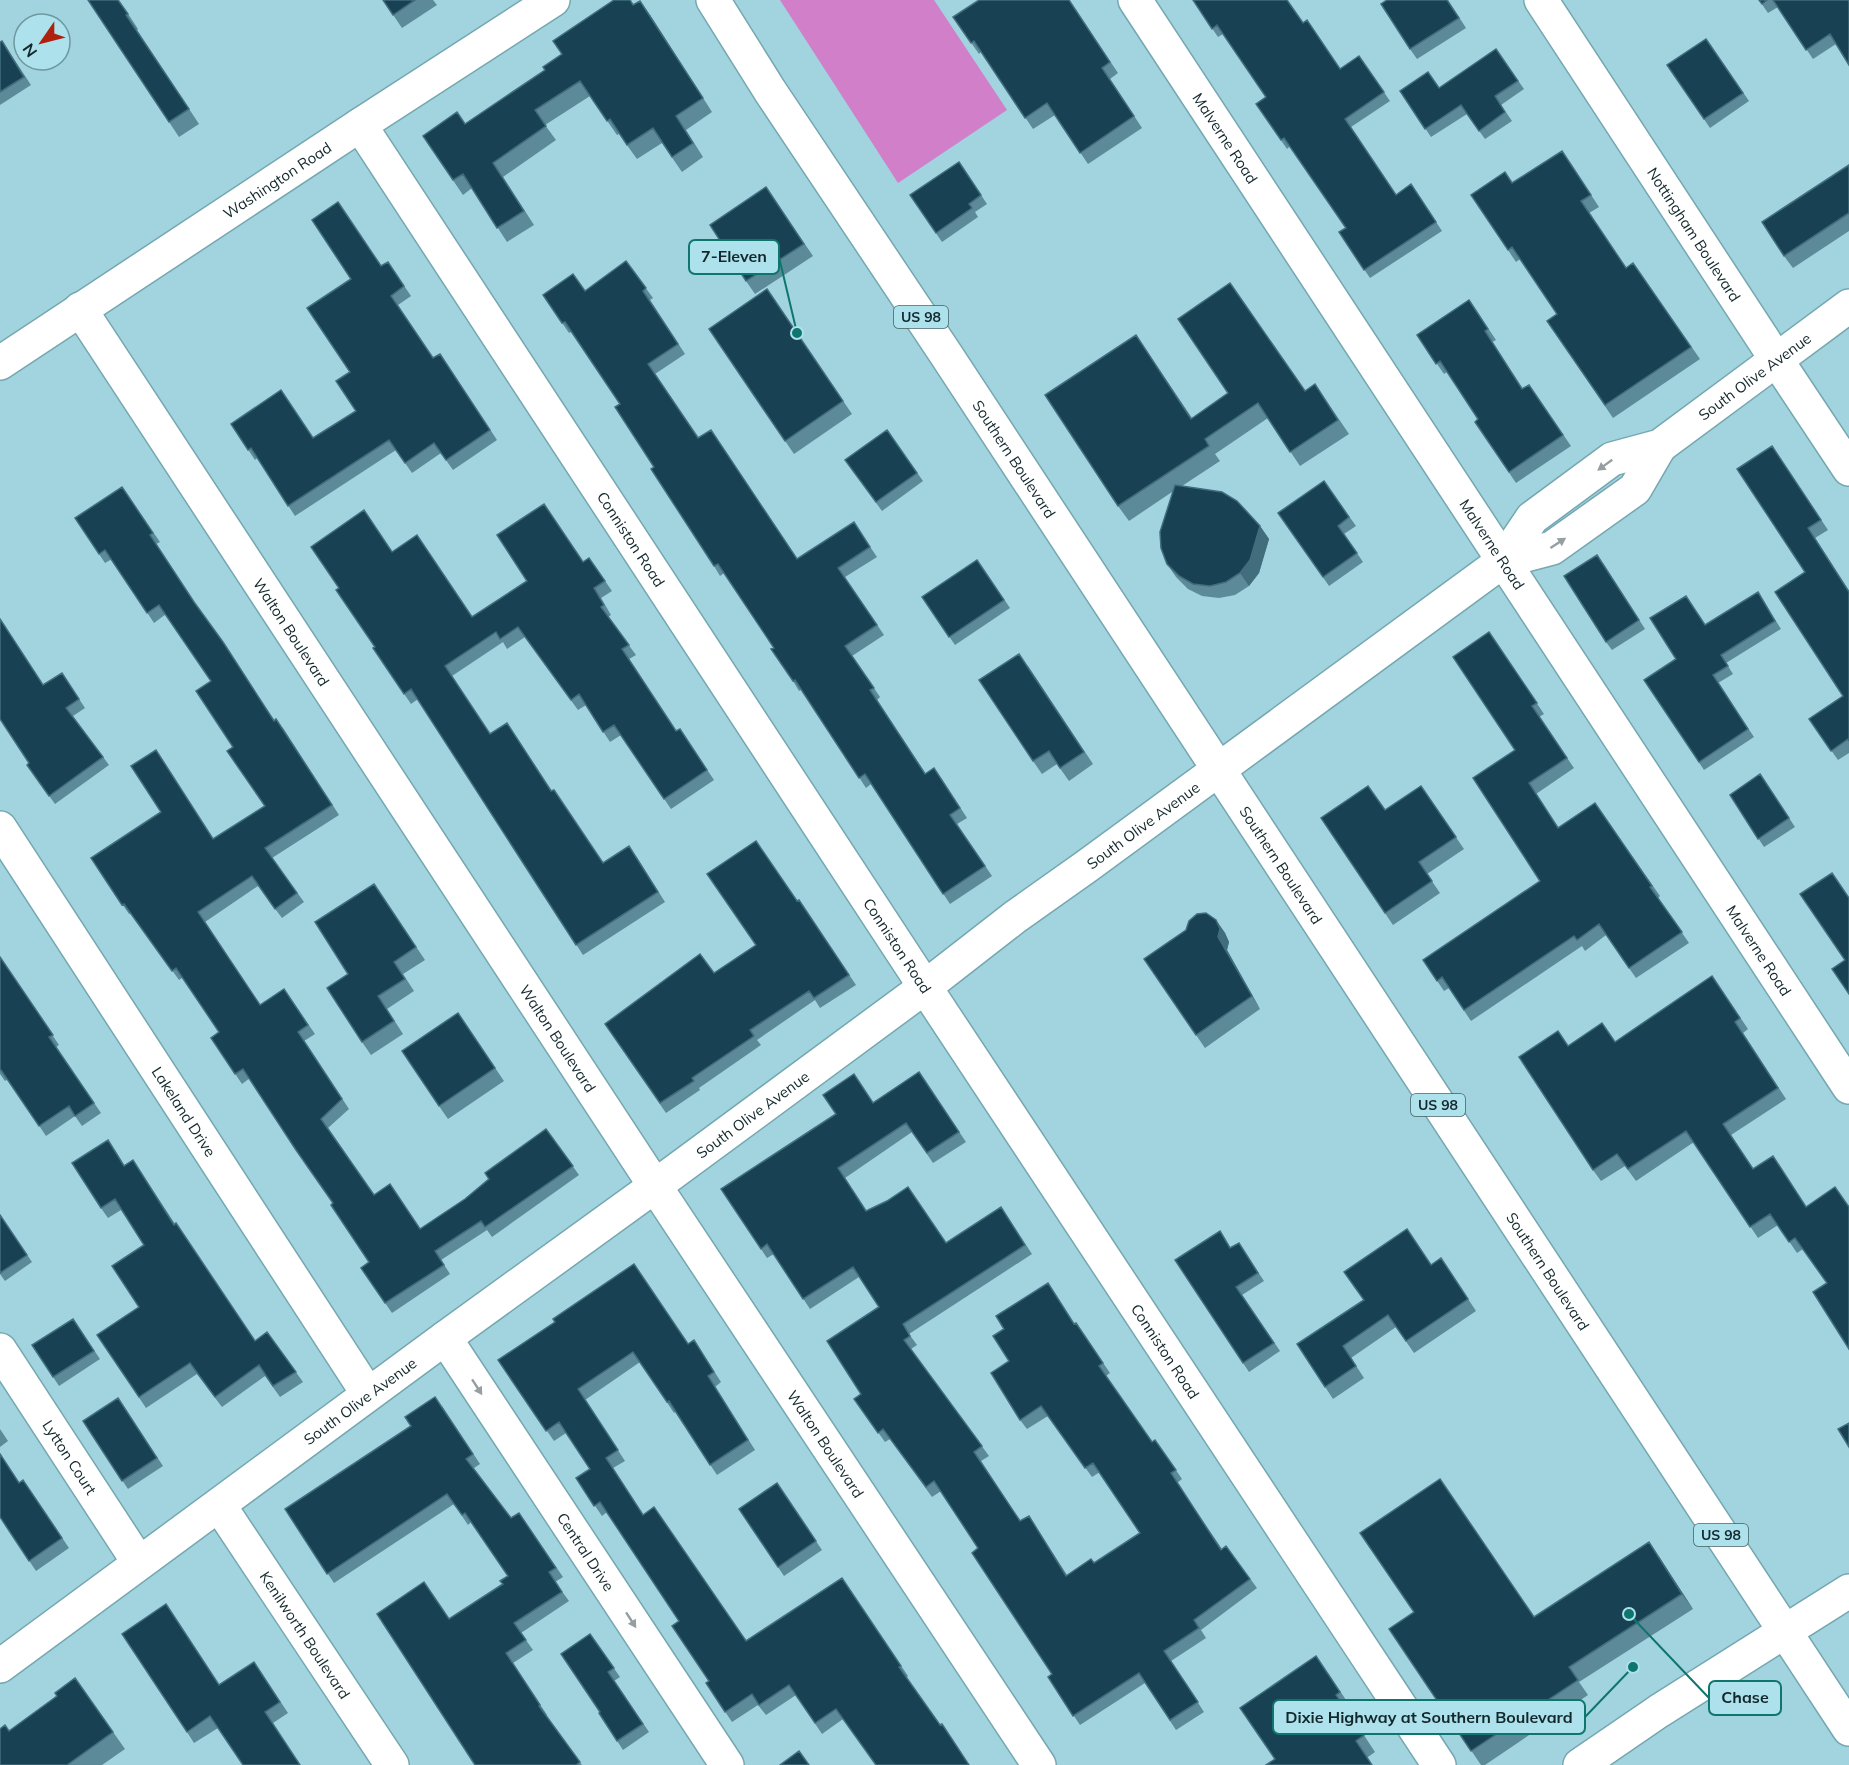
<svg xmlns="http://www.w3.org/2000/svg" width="1849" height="1765" font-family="Mulish,sans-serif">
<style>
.green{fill:#d17fc8}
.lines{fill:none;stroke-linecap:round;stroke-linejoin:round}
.street-casing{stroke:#75a7b1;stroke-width:36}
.secondary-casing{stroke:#75a7b1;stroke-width:36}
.primary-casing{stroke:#75a7b1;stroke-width:36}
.street{stroke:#fff;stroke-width:33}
.secondary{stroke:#fff;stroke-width:33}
.primary{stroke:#fff;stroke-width:33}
.wall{fill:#5d8a99}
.shaded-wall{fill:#426d7d}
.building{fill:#194154;stroke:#426d7d;stroke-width:1.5}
.oneway{fill:#959ea0}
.labels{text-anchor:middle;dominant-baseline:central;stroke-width:6;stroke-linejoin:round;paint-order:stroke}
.shield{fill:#ade1ec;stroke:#416066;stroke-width:1.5}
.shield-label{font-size:14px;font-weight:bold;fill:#13282c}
.street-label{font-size:15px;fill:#13282c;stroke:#ade1ec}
.leader{fill:none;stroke:#0f766e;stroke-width:2}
.callout-dot{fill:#0f766e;stroke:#ade1ec;stroke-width:2}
.callout{fill:#ade1ec;stroke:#0f766e;stroke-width:2}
.callout-label{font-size:16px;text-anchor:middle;font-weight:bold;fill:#13282c}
</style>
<rect width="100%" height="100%" fill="#a1d4de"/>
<path class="green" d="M780 0H934L1007 110 898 183Z"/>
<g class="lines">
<defs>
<g id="street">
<path id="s1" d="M1135 0 1849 1087"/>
<path id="s2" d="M1541 0 1776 359"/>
<path id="s3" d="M360 125 925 987 1439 1765"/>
<path id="s4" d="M80 309 655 1186 1039 1765"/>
<path id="s5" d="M0 828 368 1394"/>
<path id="s6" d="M445 1338 727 1765"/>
<path id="s7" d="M0 1350 139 1563"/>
<path id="s8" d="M219 1505 392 1765"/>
</g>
<g id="secondary">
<path d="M1776 359 1849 469"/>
<path id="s9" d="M0 363 360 125 553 0"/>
<path d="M1503 561 1552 548 1635 489 1660 446"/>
<path id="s10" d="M0 1666 445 1338 655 1186 925 987 1015 917 1087 866 1503 561 1532 518 1612 459 1660 446 1849 306"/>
</g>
<g id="primary">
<path id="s11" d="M713 0 770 91 945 353 1849 1729"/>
<path d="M1580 1765 1659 1711 1849 1591"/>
</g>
</defs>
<use href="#street" class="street-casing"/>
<use href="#secondary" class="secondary-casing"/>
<use href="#primary" class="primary-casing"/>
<use href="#street" class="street"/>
<use href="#secondary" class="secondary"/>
<use href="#primary" class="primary"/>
</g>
<path class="wall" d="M119 0 138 29 137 30 199 124 179 137 169 122Z
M383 0H433L437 5 402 28Z
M630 0 634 5 650 15 712 112 686 130 703 157 682 172 662 143 637 159 619 134 617 135 590 96 545 125 556 140 503 177 534 225 507 242 472 188 463 195 423 136 465 124 545 70 562 54Z
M1069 0 1118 73 1110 79 1142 128 1088 164 1055 115 1033 129 981 52 979 54 953 17Z
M1193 0 1303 23 1340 69 1359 56 1390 101 1351 127 1396 195 1411 184 1442 231 1370 278 1339 232 1346 228 1290 146 1287 149 1256 104 1266 97 1223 34 1218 37Z
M1448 0 1466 28 1417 59 1410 49Z
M1759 0H1848L1849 1V65L1836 44 1813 59 1778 7 1768 13Z
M1706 39 1749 101 1710 128 1667 65Z
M2 41 31 85 0 105V42Z
M1496 49 1524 89 1501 105 1512 121 1485 139 1467 114 1431 137 1400 91 1439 88Z
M959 162 987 204 975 212 978 217 942 242 910 195Z
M1570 163 1599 207 1589 213 1626 268 1633 263 1700 359 1613 418 1547 321 1557 314 1520 259 1516 262 1471 195 1505 172 1513 183Z
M1849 165V231L1793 268 1784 256Z
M766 187 813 256 755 294 746 281Z
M626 261 653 298 650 300 685 354 655 374 699 438 797 559 860 532 877 557 845 577 884 635 852 656 880 697 877 700 926 774 941 778 967 818 957 824 992 876 950 904 871 784 866 788 802 689 799 691 793 681 774 648 724 573 720 576 714 566 654 467 620 404 571 332 569 333 543 295 585 291Z
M388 262 411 296 398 305 433 358 440 354 497 440 453 470 441 453 412 473 396 450 295 516 257 458 255 460 231 424 313 438 356 411 350 372 381 266Z
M767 289 852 414 794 454 709 329Z
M1469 300 1496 340 1492 342 1523 389 1529 385 1571 446 1516 483 1475 422 1478 419 1447 372 1444 374 1417 335Z
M1136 335 1192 418 1305 391 1315 384 1349 434 1300 466 1268 418 1215 454 1220 461 1182 486 1260 526 1269 539 1259 573 1249 586 1235 595 1219 598 1202 596 1188 589 1176 577 1167 564 1172 492 1129 521 1118 506Z
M887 430 923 481 882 511 845 460Z
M1772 446 1828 530 1815 538 1849 591V753L1838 760 1809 719 1843 696 1805 572Z
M1324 481 1356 526 1344 534 1363 562 1329 586 1278 513Z
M122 487 160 542 156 544 198 608 274 720 283 728 339 815 272 858 304 902 282 918 258 886 205 922 260 1005 284 989 315 1034 304 1041 349 1109 328 1128 374 1195 420 1229 465 1199 546 1129 579 1175 492 1237 487 1230 441 1260 450 1274 392 1313 361 1268 369 1262 333 1203 250 1078 242 1084 211 1038 219 1032 182 978 179 980 131 913 129 914 91 858 214 839 265 806 233 747 211 681 166 614 154 623 112 559 105 563 75 518Z
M392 552 472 617 583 562 589 558 612 591 601 598 611 615 608 617 636 655 629 659 676 731 680 729 714 780 671 809 621 735 610 742 586 705 578 710 525 637 507 649 503 642 452 676 490 734 507 723 552 791 603 863 636 856 665 902 583 955 418 699 411 704 373 648 375 647Z
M977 560 1010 608 955 645 922 597Z
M1603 563 1645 629 1612 650 1606 642Z
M1763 600 1781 629 1726 663 1733 674 1718 683 1754 737 1704 770 1644 680 1676 659 1705 625Z
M1489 632 1544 714 1539 717 1574 768 1536 794 1558 827 1595 803 1660 896 1658 898 1689 943 1636 978 1606 935 1585 951 1582 946 1471 1021 1449 988 1444 991 1423 960 1540 881 1515 750Z
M1028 666 1093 764 1069 781 1057 764 1042 774 1033 761Z
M62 673 85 708 73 716 109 765 55 804 27 765 29 763 44 684Z
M1760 774 1795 827 1764 847 1730 795Z
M1421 786 1464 849 1427 874 1440 893 1393 925 1321 818 1385 810Z
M374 884 425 960 403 974 414 991 387 1009 403 1034 371 1055 362 1042 348 974Z
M799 900 856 985 820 1008 815 1000 757 1040 761 1045 699 1088 700 1090 666 1113 605 1024 714 973 756 945Z
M1216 920 1225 933 1229 942 1227 950 1260 1009 1205 1048 1144 959Z
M0 957 59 1045 56 1047 101 1113 82 1126 75 1116 46 1136 8 1079 5 1081 0 1074Z
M1712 976 1748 1029 1743 1033 1786 1099 1731 1135 1827 1283 1803 1249 1797 1253 1778 1225 1758 1238 1694 1142 1636 1181 1625 1166 1601 1181 1593 1170 1568 1046 1615 1042Z
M458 1013 504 1081 448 1119 439 1106Z
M919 1072 966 1142 933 1163 912 1132 845 1178 866 1211 946 1243 1001 1207 1032 1254 909 1334 917 1345 911 1349 989 1456 981 1461 1020 1521 1029 1516 1067 1575 1094 1563 1140 1533 1100 1472 1092 1477 1048 1416 1027 1429 1020 1420 1009 1361 1004 1329 1048 1283 1074 1324 1076 1323 1110 1373 1106 1376 1152 1442 1155 1440 1182 1479 1177 1483 1222 1549 1226 1546 1257 1588 1201 1630 1206 1638 1171 1661 1204 1712 1176 1730 1145 1683 1080 1725 1048 1677 1052 1674 978 1548 941 1491 932 1497 890 1439 885 1442 854 1399 861 1394 879 1307 859 1277 810 1309 774 1254 767 1258 721 1189 873 1102Z
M115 1150 124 1165 133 1160 175 1224 255 1341 267 1332 303 1382 280 1397 265 1376 222 1407 197 1374 146 1408 97 1335 139 1307 144 1245 121 1210 108 1218 101 1208Z
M0 1215 32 1262 5 1281 0 1274Z
M1239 1243 1264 1281 1242 1295 1280 1351 1249 1372 1175 1260 1231 1248Z
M1441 1258 1476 1311 1414 1353 1396 1327 1351 1358 1364 1378 1333 1399 1297 1344 1432 1265Z
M73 1319 100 1359 59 1386 32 1345Z
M694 1340 721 1382 715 1387 755 1450 717 1475 675 1412 674 1413 640 1362 585 1400 625 1461 613 1468 643 1515 747 1641 842 1578 908 1676 906 1678 940 1725 949 1734 843 1719 822 1734 796 1695 766 1715 758 1705 732 1722 706 1683 709 1681 679 1621 607 1512 602 1516 576 1478 590 1469 566 1433 554 1441 498 1360 688 1344Z
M118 1398 163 1466 128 1489 83 1421Z
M442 1406 480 1464 474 1468 511 1518 519 1513 563 1577 555 1582 569 1601 521 1633 533 1650 513 1663 547 1715 546 1716 582 1765H475L449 1619 503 1584 508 1576 471 1522 468 1525 454 1504 334 1583 285 1509 411 1426Z
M0 1429 8 1441 0 1447Z
M23 1480 69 1548 36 1571 0 1517 20 1482Z
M777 1483 822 1550 784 1576 739 1509Z
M1649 1542 1693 1609 1579 1682 1588 1695 1485 1765H1481L1389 1629 1535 1617Z
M590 1634 620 1677 614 1681 649 1732 623 1750 599 1713 600 1712Z
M254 1662 288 1713 273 1723 218 1728 194 1743 187 1732 220 1684Z
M1328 1673 1352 1709 1348 1711 1375 1752 1368 1757 1275 1759Z
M75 1678 125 1749 102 1765H0L9 1731 57 1696Z"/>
<path class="shaded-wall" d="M640 1 650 15 712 112 703 98Z
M1260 526 1269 539 1259 573 1249 586 1240 573Z
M1216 920 1225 933 1229 942 1227 950 1260 1009 1252 996 1218 937Z
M1649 1542 1660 1558 1693 1609 1682 1594Z"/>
<path class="building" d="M88 0H118L128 14 126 15 189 109 169 122Z
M383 0H415L393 15Z
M614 0H630L633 5 640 1 703 98 676 116 693 143 672 157 653 128 627 145 610 119 607 121 580 81 535 110 546 126 493 163 524 211 497 228 463 174 453 180 423 136 457 112 465 124 545 70 543 67 562 54 553 41Z
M979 0H1069L1110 62 1102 68 1134 116 1080 153 1047 103 1025 118 974 41 971 43 953 17Z
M1193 0H1287L1303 23 1307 20 1340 69 1359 56 1384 92 1345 119 1396 195 1411 184 1436 222 1364 270 1339 232 1346 228 1284 138 1281 140 1256 104 1266 97 1217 25 1212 29Z
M1387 0H1447L1459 18 1410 49 1381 4Z
M1759 0H1767L1762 4Z
M1773 0H1848L1849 2V65L1830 34 1806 50Z
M1706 39 1743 93 1704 119 1667 65Z
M2 41 24 77 0 92V42Z
M1496 49 1518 81 1495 96 1505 112 1479 131 1461 105 1425 129 1400 91 1428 72 1439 88Z
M1562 151 1591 195 1581 201 1626 268 1633 263 1691 347 1605 405 1547 321 1557 314 1512 247 1508 250 1471 195 1505 172 1512 183Z
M959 162 981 195 969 204 972 208 936 233 910 195Z
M1849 165V213L1784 256 1762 222Z
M766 187 804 244 746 281 710 225Z
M338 202 381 266 388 262 404 286 391 296 433 358 440 354 490 430 446 460 434 443 405 463 389 440 288 506 251 448 248 450 231 424 281 390 313 438 356 411 336 381 350 372 307 308 351 279 312 220Z
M626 261 646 288 643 291 678 344 648 364 698 438 711 430 797 559 854 522 870 547 838 568 877 625 845 646 874 688 870 690 925 774 934 768 960 808 950 815 985 866 943 894 865 774 859 778 795 680 793 681 771 649 774 648 718 564 714 566 651 469 654 467 615 407 620 404 565 322 562 323 543 295 573 274 585 291Z
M1230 283 1305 391 1315 384 1338 420 1290 452 1258 403 1205 439 1209 446 1118 506 1045 395 1136 335 1191 419 1228 393 1178 319Z
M767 289 843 401 785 441 709 329Z
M1469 300 1488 329 1485 331 1522 389 1529 385 1563 435 1509 472 1475 422 1478 419 1440 361 1436 364 1417 335Z
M887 430 917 473 876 502 845 460Z
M1772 446 1821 520 1808 528 1849 592V741L1848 739 1831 751 1809 719 1843 696 1775 592 1805 572 1737 469Z
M1324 481 1349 517 1338 526 1357 553 1323 577 1278 513Z
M1175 485 1222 492 1237 501 1260 526 1250 560 1240 573 1226 582 1210 586 1193 584 1179 576 1167 564 1161 548 1160 532Z
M122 487 153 533 150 535 194 602 223 642 274 721 276 719 332 805 265 848 297 893 275 909 252 876 198 912 260 1005 284 989 308 1025 298 1032 342 1099 321 1119 374 1195 390 1184 420 1229 465 1199 489 1179 485 1173 546 1129 573 1166 485 1227 481 1221 435 1251 444 1265 385 1303 361 1268 369 1262 331 1205 333 1203 296 1150 243 1069 235 1074 211 1038 219 1032 176 968 172 971 124 904 122 905 91 858 161 812 131 766 156 750 213 839 265 806 227 751 233 747 196 691 211 681 159 605 147 613 105 550 99 554 75 518Z
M544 504 583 562 589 558 605 581 594 588 604 605 601 607 629 645 622 649 676 731 680 729 707 770 664 799 614 725 603 732 579 694 571 700 518 627 500 639 496 632 445 666 490 734 507 723 551 791 554 790 603 863 629 846 658 892 576 945 411 689 404 694 373 648 375 647 336 590 339 588 311 547 364 510 392 552 417 535 472 617 527 581 497 535Z
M1597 555 1639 620 1606 642 1564 576Z
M977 560 1004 600 949 637 922 597Z
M1758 592 1775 621 1721 655 1728 666 1713 675 1748 729 1699 762 1644 680 1676 659 1650 618 1686 596 1705 625Z
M0 619 43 685 62 673 79 699 66 708 103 757 49 796 27 765 29 763 0 719Z
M1489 632 1537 703 1532 706 1567 758 1529 783 1558 828 1595 803 1652 886 1650 887 1682 932 1629 968 1599 924 1577 940 1574 936 1464 1010 1442 977 1437 981 1423 960 1540 881 1473 778 1515 750 1453 657Z
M1019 654 1084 752 1060 768 1049 751 1033 761 979 680Z
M1760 774 1789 818 1758 839 1730 795Z
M1368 786 1385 810 1421 786 1456 837 1419 862 1432 881 1385 913 1321 818Z
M756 841 797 901 799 900 849 975 814 998 809 991 750 1030 754 1036 692 1078 694 1081 660 1103 605 1024 700 954 714 973 756 945 707 874Z
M1832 873 1849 898V994L1832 969 1845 960 1800 894Z
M374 884 416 947 394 962 405 979 378 996 394 1021 362 1042 327 988 348 974 315 922Z
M1206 913 1216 920 1220 929 1218 937 1252 996 1196 1035 1144 959 1186 930 1189 921 1197 914Z
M0 957 53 1035 49 1037 94 1103 75 1116 69 1106 39 1126 1 1070H0Z
M1712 976 1740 1018 1735 1022 1778 1088 1723 1124 1753 1169 1773 1156 1806 1207 1835 1187 1849 1207V1349L1813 1292 1827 1283 1795 1238 1789 1242 1770 1214 1750 1227 1686 1131 1628 1169 1617 1154 1593 1170 1519 1057 1558 1031 1568 1046 1602 1023 1615 1042Z
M458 1013 495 1068 439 1106 402 1051Z
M919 1072 959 1132 927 1153 906 1123 838 1168 866 1211 887 1201 908 1187 946 1243 1001 1207 1025 1245 903 1324 910 1336 904 1340 982 1446 974 1452 1020 1521 1029 1516 1066 1576 1091 1559 1094 1563 1140 1533 1093 1463 1085 1468 1041 1406 1020 1420 991 1373 1009 1361 993 1336 1004 1329 996 1316 1048 1283 1074 1324 1076 1323 1103 1363 1099 1366 1152 1442 1155 1440 1176 1470 1171 1473 1221 1550 1226 1546 1250 1579 1194 1620 1199 1628 1164 1651 1198 1702 1170 1720 1139 1673 1073 1716 1048 1677 1052 1674 972 1553 978 1548 934 1481 926 1487 883 1429 878 1433 854 1399 861 1394 827 1341 879 1307 853 1267 803 1299 767 1244 761 1249 721 1189 836 1114 823 1095 854 1074 873 1103Z
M108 1140 124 1166 133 1160 174 1225 176 1223 255 1341 267 1332 296 1372 273 1386 259 1365 215 1397 190 1363 139 1397 97 1335 139 1307 112 1266 144 1245 115 1199 101 1208 72 1163Z
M0 1215 27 1255 0 1273Z
M1407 1229 1431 1265 1441 1258 1468 1299 1406 1341 1388 1315 1343 1346 1356 1366 1325 1387 1297 1344 1364 1300 1344 1272Z
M1220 1231 1230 1248 1239 1243 1258 1273 1236 1287 1274 1343 1243 1363 1175 1260Z
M634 1264 688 1344 694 1340 714 1372 708 1376 748 1440 710 1465 669 1401 667 1402 633 1352 578 1389 618 1450 606 1458 643 1515 654 1507 746 1641 842 1578 901 1666 899 1667 940 1725 942 1724 969 1765H876L836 1709 815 1723 789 1685 759 1705 752 1694 725 1712 706 1683 709 1681 672 1626 679 1621 600 1502 594 1506 576 1478 590 1469 559 1422 546 1431 498 1360 555 1322 553 1319Z
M73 1319 94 1351 53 1377 32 1345Z
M435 1397 473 1454 466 1459 511 1518 519 1513 556 1568 549 1572 562 1592 514 1623 526 1640 506 1653 540 1705 539 1706 580 1762 576 1765H475L377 1614 424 1582 449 1619 503 1584 500 1581 508 1576 465 1513 462 1515 447 1494 327 1574 285 1509 411 1426 405 1417Z
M118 1398 157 1458 122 1481 83 1421Z
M1849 1423V1447L1838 1429Z
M0 1454 19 1483 23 1480 62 1538 29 1561 0 1517Z
M1440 1479 1534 1617 1649 1542 1682 1594 1569 1667 1578 1680 1471 1751 1389 1629 1414 1612 1360 1533Z
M777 1483 816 1541 778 1567 739 1509Z
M166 1604 219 1685 254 1662 280 1702 265 1712 300 1765H243L210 1716 187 1732 122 1634Z
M590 1634 614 1668 608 1672 643 1724 617 1741 599 1713 600 1712 561 1654Z
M1316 1656 1340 1692 1336 1695 1364 1735 1356 1741 1372 1765H1266L1275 1759 1240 1708Z
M75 1678 113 1732 67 1765H0V1729L5 1725 9 1731 57 1696 55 1693Z
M799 1751 809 1765H780Z"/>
<defs><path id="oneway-solid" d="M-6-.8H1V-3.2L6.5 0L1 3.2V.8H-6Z" transform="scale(1.5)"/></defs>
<g class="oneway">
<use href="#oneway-solid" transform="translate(1605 465) rotate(144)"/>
<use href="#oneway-solid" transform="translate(1558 543) rotate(-33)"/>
<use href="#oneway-solid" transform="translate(477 1387) rotate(57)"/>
<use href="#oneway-solid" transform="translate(631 1620) rotate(57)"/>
</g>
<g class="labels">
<g class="shield">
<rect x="894" y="306" width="54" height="22" rx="4.5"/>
<rect x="1411" y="1094" width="54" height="22" rx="4.5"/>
<rect x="1694" y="1524" width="54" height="22" rx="4.5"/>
</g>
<g class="shield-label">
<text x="921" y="317">US 98</text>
<text x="1438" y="1105">US 98</text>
<text x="1721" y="1535">US 98</text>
</g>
<g class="street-label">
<text stroke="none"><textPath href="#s1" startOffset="165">Malverne Road</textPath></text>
<text stroke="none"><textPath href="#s9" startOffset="332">Washington Road</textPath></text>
<text stroke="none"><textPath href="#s2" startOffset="280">Nottingham Boulevard</textPath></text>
<text stroke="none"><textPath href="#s10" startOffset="2184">South Olive Avenue</textPath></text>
<text stroke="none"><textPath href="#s11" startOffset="549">Southern Boulevard</textPath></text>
<text stroke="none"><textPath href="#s3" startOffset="495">Conniston Road</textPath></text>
<text stroke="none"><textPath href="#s1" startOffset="651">Malverne Road</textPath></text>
<text stroke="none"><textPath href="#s4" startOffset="386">Walton Boulevard</textPath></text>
<text stroke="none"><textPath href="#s10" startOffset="1419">South Olive Avenue</textPath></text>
<text stroke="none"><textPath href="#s11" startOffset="1035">Southern Boulevard</textPath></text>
<text stroke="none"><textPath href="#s3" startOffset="981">Conniston Road</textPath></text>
<text stroke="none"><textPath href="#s1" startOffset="1137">Malverne Road</textPath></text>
<text stroke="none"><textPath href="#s4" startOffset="872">Walton Boulevard</textPath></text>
<text stroke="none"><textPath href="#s5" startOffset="338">Lakeland Drive</textPath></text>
<text stroke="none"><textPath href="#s10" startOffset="933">South Olive Avenue</textPath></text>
<text stroke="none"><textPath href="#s11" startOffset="1521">Southern Boulevard</textPath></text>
<text stroke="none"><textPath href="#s3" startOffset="1467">Conniston Road</textPath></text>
<text stroke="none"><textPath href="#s10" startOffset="447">South Olive Avenue</textPath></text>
<text stroke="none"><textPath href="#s4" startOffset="1358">Walton Boulevard</textPath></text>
<text stroke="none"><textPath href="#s7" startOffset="128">Lytton Court</textPath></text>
<text stroke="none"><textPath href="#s6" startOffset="256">Central Drive</textPath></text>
<text stroke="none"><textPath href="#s8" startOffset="156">Kenilworth Boulevard</textPath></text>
</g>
</g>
<path class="leader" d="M797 333L779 257M1629 1614L1709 1698M1633 1667L1585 1717"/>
<g class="callout-dot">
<circle cx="797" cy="333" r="6"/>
<circle cx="1629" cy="1614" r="6"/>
<circle cx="1633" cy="1667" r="6"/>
</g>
<g class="callout">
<rect x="689" y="240" width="90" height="34" rx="6"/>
<rect x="1709" y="1681" width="72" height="34" rx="6"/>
<rect x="1273" y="1700" width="312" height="34" rx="6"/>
</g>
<g class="callout-label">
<text x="734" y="262">7-Eleven</text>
<text x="1745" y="1703">Chase</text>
<text x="1429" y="1723">Dixie Highway at Southern Boulevard</text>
</g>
<g transform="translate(42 42) rotate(235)"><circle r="28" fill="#ade1ec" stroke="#6f979f" stroke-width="1.5"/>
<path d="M0-4.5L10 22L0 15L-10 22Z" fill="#af210e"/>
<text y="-9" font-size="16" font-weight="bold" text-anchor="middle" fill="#13282c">N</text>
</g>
</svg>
